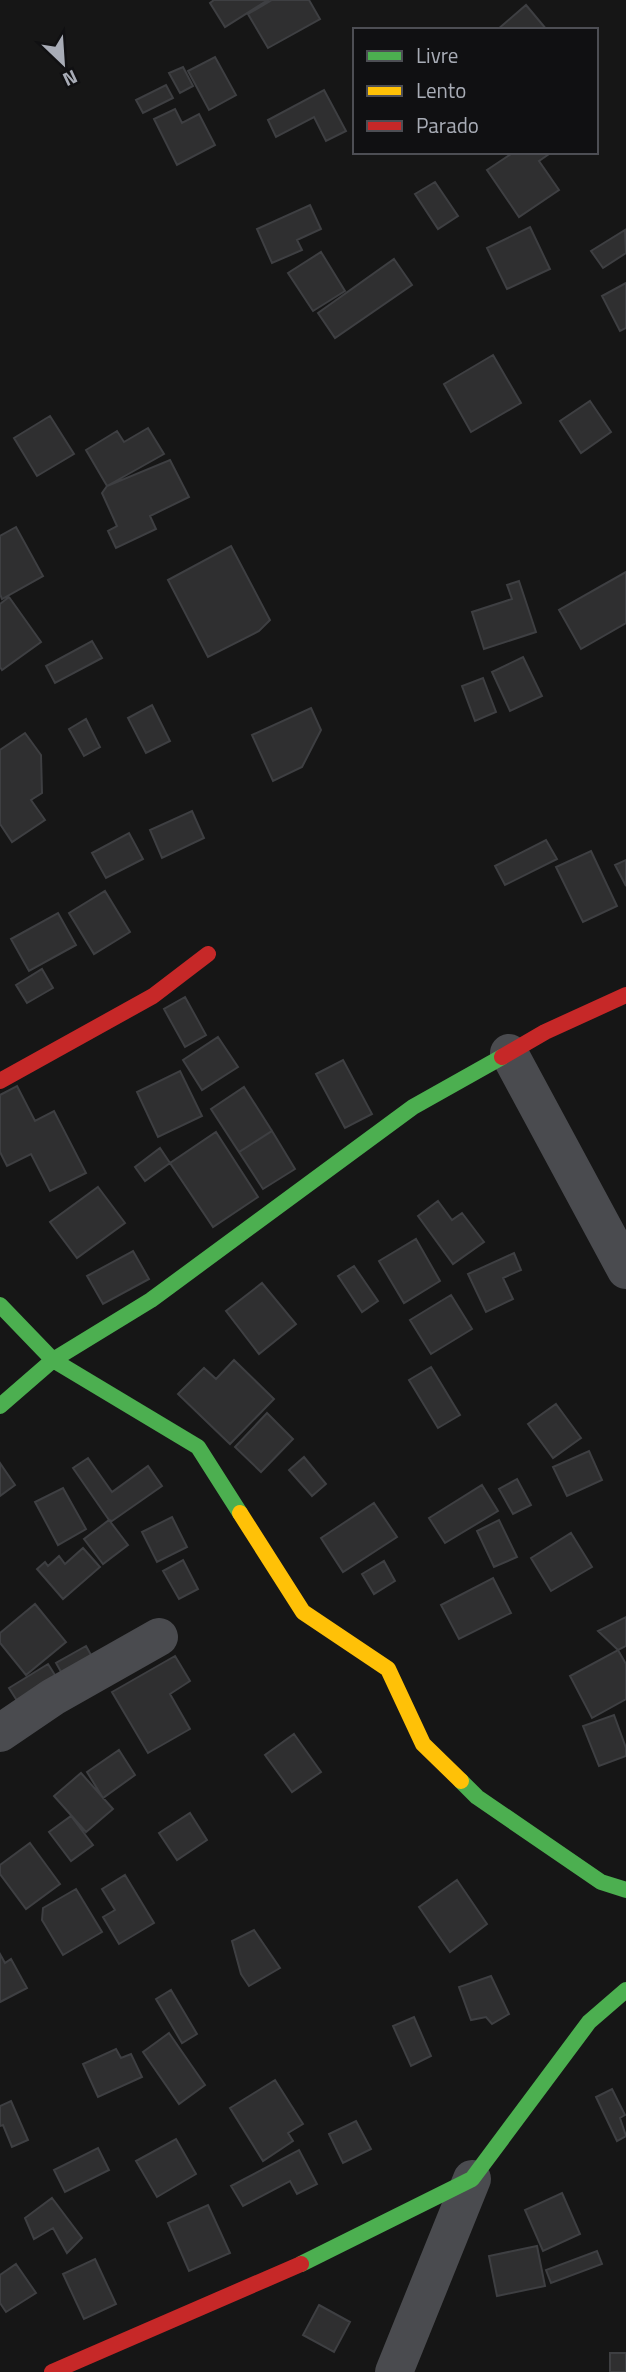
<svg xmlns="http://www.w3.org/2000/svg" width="626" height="2372" font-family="'Titillium Web',sans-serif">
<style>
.building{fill:#2f2f30;stroke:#3e3f42;stroke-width:2}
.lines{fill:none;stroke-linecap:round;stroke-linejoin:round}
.street{stroke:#4a4b4f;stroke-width:38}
.fast{stroke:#4caf50;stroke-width:16}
.slow{stroke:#ffc107;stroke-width:16}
.jam{stroke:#c62828;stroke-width:16}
</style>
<rect width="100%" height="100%" fill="#161616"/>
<path class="building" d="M214 0H268L225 27 210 3Z
M272 0H309L320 19 268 48 248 14Z
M526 5 547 30H497Z
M215 57 236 95 209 110 188 71Z
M183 67 193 86 180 93 169 73Z
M166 85 173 98 143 113 136 100Z
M324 90 346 131 326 141 314 117 276 137 268 120Z
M175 109 182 123 199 114 215 145 177 165 154 119Z
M514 152H552L539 161 559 190 519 217 487 170Z
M435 182 458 216 438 229 415 194Z
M310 205 321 229 297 240 302 250 272 263 257 229Z
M530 227 550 269 507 289 487 248Z
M625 230 626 253 603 268 591 251Z
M321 252 345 291 313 311 288 273Z
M394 259 412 285 335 338 318 313Z
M626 283V328L620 331 602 296Z
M493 355 521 403 471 432 444 384Z
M590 401 611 432 581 453 560 421Z
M50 416 74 454 37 476 14 438Z
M148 428 164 454 107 486 86 450 117 431 124 442Z
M170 460 189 497 150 516 156 529 116 548 108 531 117 526 102 493 107 486Z
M16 527 43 576 2 599 0 594V536Z
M231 546 270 620 259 631 208 657 168 580Z
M626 572V623L581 649 559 610Z
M519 581 536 632 484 649 472 612 512 599 507 585Z
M9 597 41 642 2 670 0 667V604Z
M92 641 102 658 55 683 46 666Z
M523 657 542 696 510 711 492 672Z
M483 678 496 712 475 721 462 686Z
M152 705 170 741 146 753 128 718Z
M311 708 321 730 302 767 273 781 252 735Z
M86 719 100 747 84 756 69 729Z
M25 733 41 755 42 793 31 800 45 820 12 842 0 824V750Z
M192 811 204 838 162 858 150 830Z
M129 833 143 859 106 878 92 853Z
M546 840 557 859 505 885 495 866Z
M591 851 617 906 583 922 556 867Z
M626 860V886L615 865Z
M105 891 130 932 94 954 69 913Z
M58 913 76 945 29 971 11 939Z
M42 969 53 988 27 1003 16 985Z
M185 997 206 1035 185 1047 164 1009Z
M218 1037 238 1067 202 1090 183 1060Z
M343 1060 372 1114 345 1128 316 1074Z
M180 1071 202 1116 158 1137 137 1092Z
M17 1086 35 1121 54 1111 86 1173 50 1191 31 1154 7 1166 0 1152V1095Z
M244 1087 272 1131 239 1152 211 1109Z
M272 1131 295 1169 263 1189 239 1152Z
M216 1132 258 1197 213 1227 170 1163Z
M160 1148 170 1163 145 1181 135 1167Z
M98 1187 125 1223 77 1258 50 1222Z
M438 1201 452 1220 462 1213 484 1242 453 1264 418 1216Z
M416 1239 440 1281 404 1303 379 1261Z
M133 1251 149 1279 103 1304 87 1276Z
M514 1253 521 1270 503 1278 513 1299 486 1312 468 1274Z
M354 1266 378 1301 362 1312 338 1276Z
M262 1283 296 1324 259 1354 226 1311Z
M451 1295 472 1329 431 1354 410 1320Z
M234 1360 274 1399 230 1444 178 1394 204 1368 216 1379Z
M431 1367 460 1415 438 1428 409 1380Z
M556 1404 581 1438 553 1458 528 1424Z
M267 1413 293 1439 261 1472 235 1447Z
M589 1451 602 1480 567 1496 553 1467Z
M304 1457 326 1484 312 1496 289 1470Z
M88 1458 112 1492 148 1466 162 1486 112 1521 109 1520 73 1468Z
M0 1463 15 1485 0 1496Z
M517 1479 531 1505 513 1514 499 1489Z
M482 1485 498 1511 445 1543 429 1518Z
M63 1488 86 1529 58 1545 35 1502Z
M374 1503 397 1537 343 1572 321 1538Z
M172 1517 187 1547 157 1562 142 1532Z
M109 1520 128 1545 103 1564 84 1539Z
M499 1520 517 1557 494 1567 477 1531Z
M571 1533 592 1567 551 1591 531 1558Z
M83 1548 100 1567 63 1599 37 1569 45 1562 48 1566 59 1556 65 1564Z
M183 1560 198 1589 179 1599 163 1571Z
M384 1561 395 1581 374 1594 362 1574Z
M493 1578 511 1613 459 1639 441 1605Z
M35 1604 66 1642 26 1675 0 1643V1633Z
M626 1617V1646L618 1650 598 1631Z
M86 1646 95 1662 65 1679 56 1663Z
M618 1650 626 1664V1699L592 1718 570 1676Z
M175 1656 190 1681 170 1694 190 1729 148 1753 112 1692Z
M48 1664 60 1683 21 1707 9 1688Z
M614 1715 626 1748V1756L599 1766 583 1726Z
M294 1734 321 1772 292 1792 265 1755Z
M119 1750 135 1775 103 1798 87 1772Z
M81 1773 113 1809 86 1832 54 1796Z
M190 1813 207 1840 177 1860 159 1833Z
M71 1816 93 1845 71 1861 49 1832Z
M30 1843 60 1884 26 1909 0 1874V1865Z
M125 1875 154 1923 119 1944 103 1917 115 1910 102 1889Z
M457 1880 487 1924 450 1952 419 1907Z
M76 1889 102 1932 63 1955 42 1920 43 1908Z
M254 1930 280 1968 249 1986 241 1974 232 1941Z
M0 1954 5 1963 11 1959 27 1988 0 2002Z
M491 1976 509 2014 492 2024 486 2017 471 2020 459 1987Z
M171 1990 197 2034 182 2043 156 1999Z
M414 2017 431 2056 411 2066 393 2026Z
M169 2033 205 2085 179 2104 143 2052Z
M116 2049 121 2058 131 2054 142 2077 98 2097 83 2064Z
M275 2080 303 2124 288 2133 293 2141 263 2161 230 2108Z
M612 2089 625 2115 620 2118 626 2136 617 2141 596 2097Z
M11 2101 28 2140 12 2147 3 2125 0 2126V2106Z
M356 2121 371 2149 343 2163 329 2134Z
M176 2139 196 2174 157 2197 136 2161Z
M98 2148 109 2170 65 2192 54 2170Z
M299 2150 317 2184 297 2194 290 2181 243 2206 231 2186Z
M562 2193 580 2234 543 2251 525 2210Z
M52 2198 82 2238 67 2253 53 2228 34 2239 25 2218Z
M208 2205 230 2253 189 2271 168 2223Z
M537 2246 545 2286 497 2296 489 2256Z
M597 2251 602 2264 551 2283 546 2270Z
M95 2259 116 2304 84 2319 63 2274Z
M16 2264 36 2293 6 2312 0 2303V2275Z
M319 2305 350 2322 334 2352 303 2335Z
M610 2353H626V2372H610Z"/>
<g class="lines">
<path class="street" d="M509 1053 626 1270
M0 1733 53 1697 159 1637
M394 2372 472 2179"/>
<path class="fast" d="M0 1305 53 1360 198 1447 240 1513
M0 1406 53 1360 151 1300 413 1107 502 1057
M461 1781 477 1797 601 1882 626 1890
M301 2264 472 2179 589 2022 626 1990"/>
<path class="slow" d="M240 1513 303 1612 388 1669 423 1744 461 1781"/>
<path class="jam" d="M502 1057 545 1032 626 995
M0 1081 153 996 208 954
M52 2372 301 2264"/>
</g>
<rect x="353" y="28" width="245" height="126" fill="#101012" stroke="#4d4e54" stroke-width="2"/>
<rect x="367" y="51" width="35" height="10" fill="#4caf50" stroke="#4d4e54" stroke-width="2"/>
<text x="416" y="63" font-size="21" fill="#a8acb6">Livre</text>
<rect x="367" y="86" width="35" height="10" fill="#ffc107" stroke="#4d4e54" stroke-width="2"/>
<text x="416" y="98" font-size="21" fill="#a8acb6">Lento</text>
<rect x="367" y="121" width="35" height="10" fill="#c62828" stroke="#4d4e54" stroke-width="2"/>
<text x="416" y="133" font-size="21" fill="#a8acb6">Parado</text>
<g transform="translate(63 63) rotate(155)" stroke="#101012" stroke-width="5" paint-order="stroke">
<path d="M0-5L12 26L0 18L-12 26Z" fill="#a8acb6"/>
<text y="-10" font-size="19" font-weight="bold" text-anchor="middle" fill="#a8acb6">N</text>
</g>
</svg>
